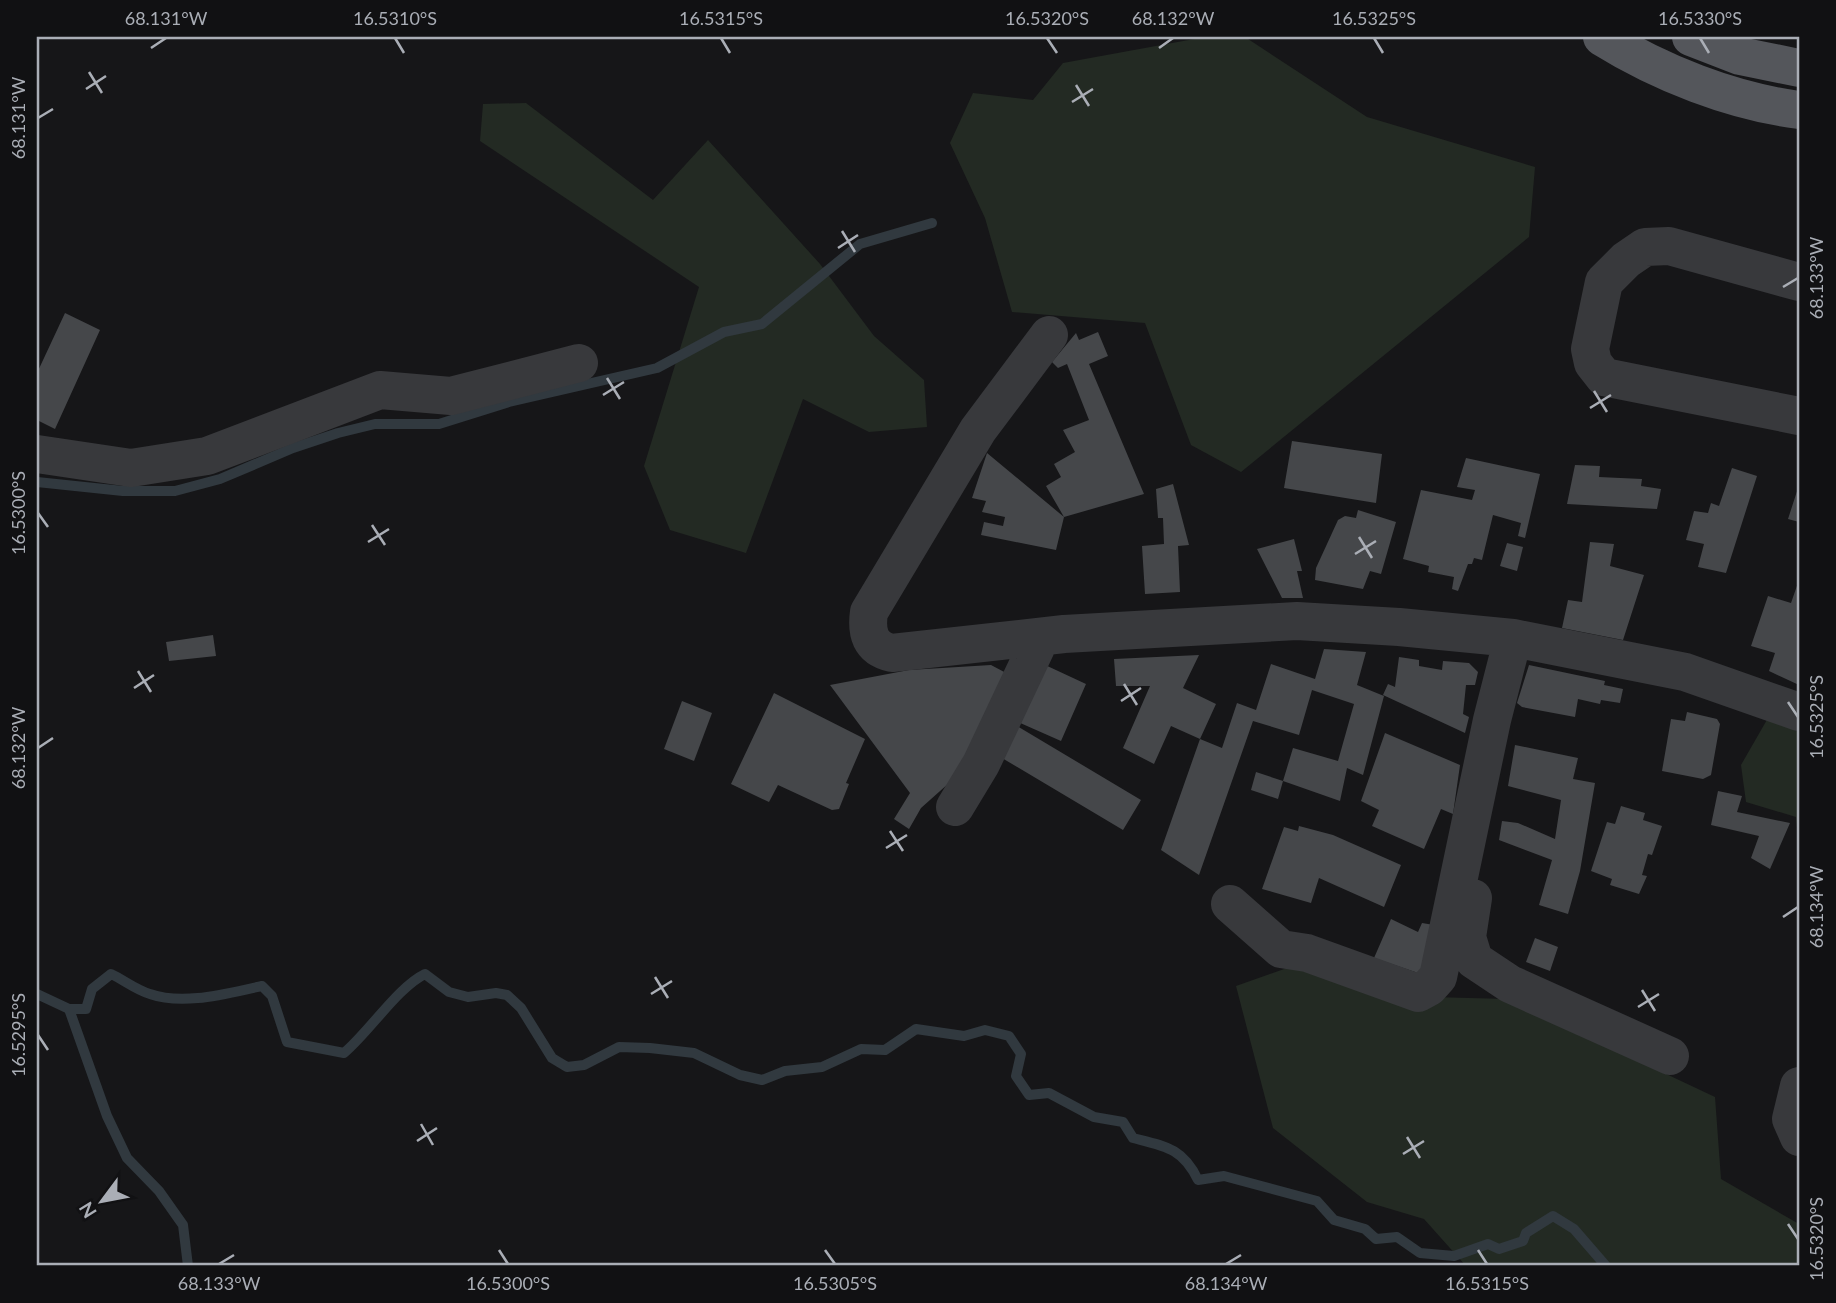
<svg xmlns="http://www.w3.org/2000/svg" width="1836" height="1303" font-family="Lato,sans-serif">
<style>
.green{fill:#232a23}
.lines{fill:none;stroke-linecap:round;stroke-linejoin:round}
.stream{stroke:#31393f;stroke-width:10}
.building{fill:#45474a}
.minor{stroke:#38393c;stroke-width:38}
.primary{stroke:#54565b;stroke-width:38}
.ticks{fill:none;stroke:#aaaeb6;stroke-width:2.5}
.neatline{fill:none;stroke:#aaaeb6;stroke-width:2.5}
.ticks-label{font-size:18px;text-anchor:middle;fill:#aaaeb6}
</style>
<rect width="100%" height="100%" fill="#161618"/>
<path class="green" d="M1205 37H1245L1367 117 1535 167 1529 237 1241 472 1191 445 1145 323 1012 312 985 218 950 143 973 93 1033 100 1063 63Z
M526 103 653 200 708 140 820 264 874 336 924 380 927 427 869 432 803 399 746 553 670 530 644 466 699 287 480 141 483 104Z
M1768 718 1799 732V848L1796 817 1746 802 1741 765Z
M1304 962 1393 996 1507 999 1715 1097 1721 1179 1799 1224V1266H1466L1424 1219 1367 1202 1273 1128 1236 986Z"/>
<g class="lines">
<path class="stream" d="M37 482 123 491H175L220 479 293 448 338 433 375 424H439L509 402 657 368 724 332 762 324 860 244 932 223
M37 994 69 1009 107 1116 127 1158 159 1191 183 1225 188 1266
M69 1009H86L92 989 111 974C124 980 136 990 150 994 184 1006 228 993 262 986L272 996 287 1042 344 1053C369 1032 398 987 425 974L449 992 468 997 496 993 507 995 521 1008 552 1058 567 1067 584 1065 619 1047 650 1048 694 1053 740 1075 762 1080 785 1071 822 1067 861 1049 885 1050 916 1029 964 1036 985 1030 1009 1036 1021 1054 1016 1076 1029 1095 1049 1093 1094 1117 1123 1122 1133 1138C1165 1146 1183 1148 1198 1180L1224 1176 1317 1201 1334 1220 1365 1229 1376 1239 1397 1237 1420 1253 1454 1256 1488 1244 1499 1249 1523 1241 1526 1233 1553 1216 1574 1229 1606 1266"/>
</g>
<path class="building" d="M65 313 100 330 55 429 37 420V373Z
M1098 332 1108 356 1089 364 1144 494 1064 517 1046 486 1061 477 1054 464 1075 452 1063 430 1089 420 1067 364 1058 368 1052 362 1076 333 1079 340Z
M1292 441 1382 454 1376 503 1284 488Z
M987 453 1064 517 1056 550 981 535 984 522 1003 526 1005 517 982 512 986 501 972 498Z
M1466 458 1540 474 1525 538 1518 536 1521 523 1493 515 1482 560 1474 558 1472 564H1468L1458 591 1452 589 1454 577 1428 572 1429 566 1403 559 1421 490 1472 500 1475 490 1457 487Z
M1575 465 1600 466 1599 477 1642 479 1641 486 1661 489 1657 509 1567 504Z
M1732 468 1757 476 1726 573 1698 567 1704 544 1686 540 1694 511 1708 513 1711 503 1719 506Z
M1173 484 1189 545 1178 546 1180 592 1145 594 1142 546 1164 544 1163 518H1158L1156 489Z
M1799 485V522L1788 519Z
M1358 510 1396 522 1381 574 1370 571 1363 589 1315 580 1316 568 1338 520 1345 516 1356 518Z
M1294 539 1302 571H1297L1303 598H1282L1257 549Z
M1590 542 1614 544 1610 566 1644 575 1623 640 1562 628 1568 600 1582 602Z
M1507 543 1523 547 1517 571 1500 566Z
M1799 580V685L1769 671 1775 653 1751 646 1768 596 1791 603Z
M213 635 216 656 169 661 166 642Z
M1324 649 1366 652 1357 685 1384 696 1363 775 1347 768 1340 801 1283 781 1293 748 1338 761 1354 704 1312 690 1299 735 1253 721 1199 875 1161 850 1200 739 1171 726 1154 764 1123 748 1150 686H1116L1114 659 1199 655 1183 688 1216 704 1200 739 1222 748 1237 703 1256 710 1271 664 1315 679Z
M1399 657 1419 660V666L1442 670 1443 661 1469 663 1478 672 1475 685H1466L1463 714 1469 717 1465 733 1383 695 1388 684 1395 687Z
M1043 664 1086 684 1061 741 1018 722Z
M991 665 1008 674 958 775 921 808 909 829 894 819 910 793 830 685 909 670Z
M1529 665 1605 681 1604 685 1623 689 1620 703 1601 700 1600 704 1578 699 1575 717 1522 707 1517 703Z
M774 693 865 739 846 783 849 784 839 809 832 810 778 785 769 802 731 784Z
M682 701 712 713 694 761 664 749Z
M1687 712 1717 719 1720 724 1711 775 1703 779 1662 771 1671 719 1685 721Z
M1017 726 1141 800 1123 830 1002 758Z
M1385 733 1460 765 1453 814 1441 809 1424 849 1372 826 1379 810 1361 801Z
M1515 745 1578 758 1573 779 1595 783 1580 871 1568 914 1539 905 1552 860 1499 840 1502 821 1518 823 1555 839 1561 800 1508 786Z
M1256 772 1283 781 1278 799 1251 790Z
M1718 791 1742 796 1737 812 1790 823 1770 869 1751 858 1759 836 1711 825Z
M1621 806 1645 813 1643 820 1662 826 1652 855 1648 854 1642 875 1647 876 1639 894 1610 885 1612 879 1591 871 1607 822 1615 824Z
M1299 826 1333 835 1401 865 1384 907 1319 878 1311 903 1262 889 1284 827 1298 831Z
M1391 919 1418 932 1422 923 1434 925 1421 974 1374 958Z
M1535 938 1558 947 1550 971 1526 962Z"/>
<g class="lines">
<path class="minor" d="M1799 282 1669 246 1645 247 1626 260 1604 282 1590 349 1593 363 1604 377 1799 416
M1049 335 978 430 869 612C866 633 870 648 892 653L1064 634 1297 621 1399 627 1513 638 1685 672 1799 712
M37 454 131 468 207 456 380 390 451 396 579 363
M955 807 981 764 1041 637
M1473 898 1467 937 1474 960 1510 984 1670 1056
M1230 904 1281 949 1307 953 1418 993 1429 987 1438 977 1492 720 1513 638
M1799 1086 1791 1119 1799 1137"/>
<path class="primary" d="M1602 37C1660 73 1731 101 1799 110
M1691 37 1740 56 1799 68"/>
</g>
<path class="ticks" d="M395 38 404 53M721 38 730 53M1047 38 1057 53M1374 38 1383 53M1700 38 1709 53M151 48 166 38M1159 48 1173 38M89 72 102 93M1076 85 1089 106M86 89 106 76M1072 102 1093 89M38 118 53 109M842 231 855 252M838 248 858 235M1783 287 1798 278M607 378 620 399M1594 391 1607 412M603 395 624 382M1590 408 1611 395M38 513 48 527M372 525 385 545M1359 537 1372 558M368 542 389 529M1355 554 1376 541M138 671 151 692M1124 684 1137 705M134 688 154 675M1121 701 1141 688M1788 702 1798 717M38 748 53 738M890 831 903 851M886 848 907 835M1783 917 1798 907M655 977 668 998M1642 990 1655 1011M651 994 672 981M1638 1007 1659 994M38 1035 48 1050M421 1124 433 1145M1407 1137 1420 1158M417 1141 437 1128M1403 1154 1424 1141M1788 1224 1798 1239M499 1250 508 1264M825 1250 835 1264M1478 1250 1487 1264M219 1264 234 1255M1226 1264 1241 1255"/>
<rect width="1836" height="1303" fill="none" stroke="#111113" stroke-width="77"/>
<g transform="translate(102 1201) rotate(238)" stroke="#111113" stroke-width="5" paint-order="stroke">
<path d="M0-5L12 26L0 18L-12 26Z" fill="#aaaeb6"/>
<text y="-10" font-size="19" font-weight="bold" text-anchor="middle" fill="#aaaeb6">N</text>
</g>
<rect x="38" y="38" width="1760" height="1226" class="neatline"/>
<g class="ticks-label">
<text x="166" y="25">68.131°W</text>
<text x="395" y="25">16.5310°S</text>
<text x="721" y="25">16.5315°S</text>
<text x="1047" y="25">16.5320°S</text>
<text x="1173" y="25">68.132°W</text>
<text x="1374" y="25">16.5325°S</text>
<text x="1700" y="25">16.5330°S</text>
<text transform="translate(19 118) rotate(-90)" y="6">68.131°W</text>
<text transform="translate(1817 278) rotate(-90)" y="6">68.133°W</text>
<text transform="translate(19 513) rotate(-90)" y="6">16.5300°S</text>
<text transform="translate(1817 717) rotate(-90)" y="6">16.5325°S</text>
<text transform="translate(19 748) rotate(-90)" y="6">68.132°W</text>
<text transform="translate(1817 907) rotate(-90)" y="6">68.134°W</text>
<text transform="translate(19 1035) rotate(-90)" y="6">16.5295°S</text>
<text transform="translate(1817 1239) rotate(-90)" y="6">16.5320°S</text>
<text x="219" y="1290">68.133°W</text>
<text x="508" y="1290">16.5300°S</text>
<text x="835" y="1290">16.5305°S</text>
<text x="1226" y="1290">68.134°W</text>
<text x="1487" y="1290">16.5315°S</text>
</g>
</svg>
